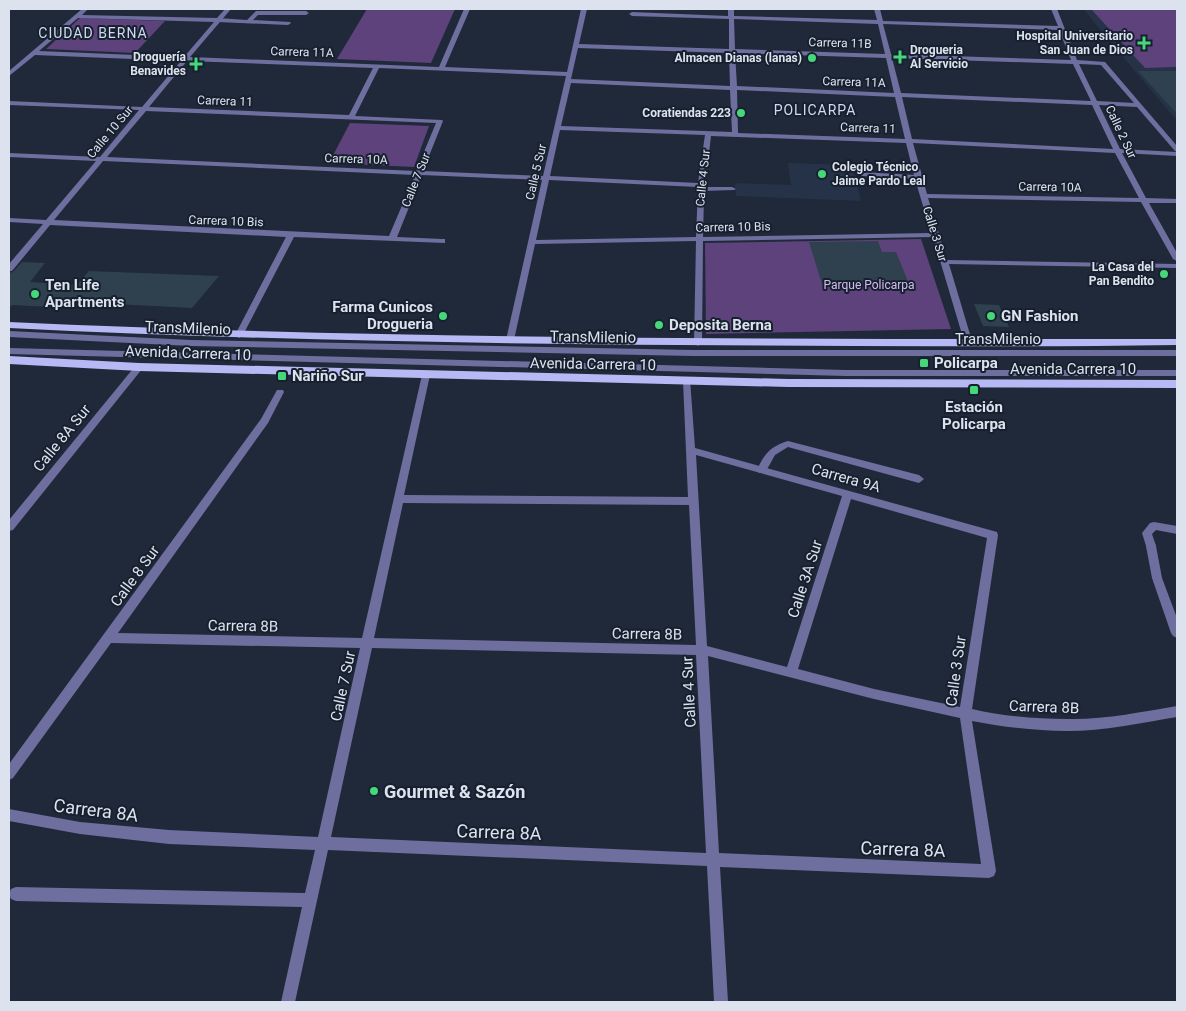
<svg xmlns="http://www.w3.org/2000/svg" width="1186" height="1011" font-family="Roboto,sans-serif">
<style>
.built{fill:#263247}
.green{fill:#5d427b}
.building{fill:#2f414e}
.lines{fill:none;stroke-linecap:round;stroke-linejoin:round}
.service{fill:#6e6f9f;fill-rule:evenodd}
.minor{fill:#6e6f9f;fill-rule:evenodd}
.primary{fill:#b7b9f5;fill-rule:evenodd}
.poi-dot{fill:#45d77a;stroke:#17202f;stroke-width:2}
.labels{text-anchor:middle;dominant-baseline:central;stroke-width:4;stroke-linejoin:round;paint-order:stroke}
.far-poi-label{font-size:12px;font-weight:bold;fill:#dde3ee;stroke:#17202f;text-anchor:end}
.far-street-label{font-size:12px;fill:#dde3ee;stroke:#17202f}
.far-park-label{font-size:12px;fill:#d4bbf2;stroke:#17202f}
.far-neighbourhood-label{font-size:14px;letter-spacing:1px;fill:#cfdbf1;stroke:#17202f}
.poi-label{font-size:15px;font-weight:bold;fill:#dde3ee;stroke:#17202f;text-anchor:start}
.street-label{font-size:15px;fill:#dde3ee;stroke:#17202f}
.near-poi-label{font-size:18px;font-weight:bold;fill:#dde3ee;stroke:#17202f;text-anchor:start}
.near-street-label{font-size:18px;fill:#dde3ee;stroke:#17202f}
</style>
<rect width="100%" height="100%" fill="#202939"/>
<path class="built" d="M1083 9H1177V121L1140 77Z
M788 163 852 165 861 201 736 196 735 183 791 185Z"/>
<path class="green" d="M367 9H455L431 63 337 59Z
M1091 9H1177V67L1145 68Z
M80 18 165 21 135 53 46 49Z
M350 123 429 126 414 167 329 163Z
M921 239 951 329 706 334 705 243Z"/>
<path class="building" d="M1138 71H1177V114Z
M878 241 882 252H896L909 284H822L809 242Z
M22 262 45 263 30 282 77 285 89 271 219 276 192 308 57 301 52 307 12 305 9 308V273L13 272Z
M974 304 999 305 1009 327 983 326Z"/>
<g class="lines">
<path class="service" d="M256 11H306L309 13 306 15H258L253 20 290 22 291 23 288 25 218 22 215 20 218 18 247 20Z
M732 187 736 189 734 190 701 191 697 189 701 187Z
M9 331 191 340 693 350H1177V356H693L191 346 9 337Z
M9 348 846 370H1177V376H846L9 354Z
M788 441 919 475 924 479 919 483 788 447 775 455 765 473H759L757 470C764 454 771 446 788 441Z
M1154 522 1177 526V534L1156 530 1152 534 1156 546 1155 549H1147L1142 533 1150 523Z"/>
<path class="minor" d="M82 9H88L82 15 217 18 225 9H231L190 57 439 67 464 9H470L445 67 567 72 581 9H587L579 44 729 49V19L632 16 629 14 632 12 728 16V9H734V16L877 20 874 9H880L883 21 1058 26 1051 9H1057L1077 60 1105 62 1177 146V156L1122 153 1146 198 1177 199V203H1149L1177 253V261L1173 259 1141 202 928 198 947 260 1177 264V268L949 264 972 341 968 344 964 341 933 237 703 241 702 343 698 346 694 343 696 241 535 244 514 340 510 343 506 340 542 180 422 175 397 237 442 239H445V243L294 237 243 335 239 338 235 335 286 237 50 225 12 271H9V264L43 224 9 222V218L46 220 96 161 9 157V153L100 157 139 110 9 105V101L142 107 181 61 35 55 9 76V71ZM78 18 214 22 184 57 39 51ZM734 19 878 24 885 54 735 49ZM883 24 1059 30 1071 60 891 54ZM578 48 729 53 730 86 571 79ZM735 53 886 58 894 93 737 86ZM892 58 1073 64 1091 101 901 93ZM187 61 373 68 349 115 149 107ZM1079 64 1101 65 1134 103 1097 101ZM379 68 566 76 543 176 423 171 443 121 442 120 355 116ZM571 83 730 90 732 132 561 126ZM737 90 895 97 905 139 738 133ZM902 97 1092 105 1113 149 912 139ZM1099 105 1137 107 1175 151 1177 152 1120 149ZM146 111 436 123 416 171 107 157ZM560 130 705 135 698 183 550 176ZM711 136 906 143 914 175 861 172 858 174 861 176 915 179 931 233 703 237 704 197ZM913 143 1115 153 1139 198 927 194ZM103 161 415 175 389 236 54 220ZM549 180 698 187 696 237 536 240Z
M139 364 142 365 143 367 142 369 13 530 9 531V520L136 365Z
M426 372 430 375 404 495 688 497 683 381 687 378 690 379 695 448 997 532 998 535 972 709C1002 716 1035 719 1067 719 1103 720 1141 712 1177 706V717C1141 723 1104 731 1067 731 1036 731 1003 727 972 721L996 871 994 876 989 878 720 867 728 1002H714L707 866 328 850 295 1002H281L302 907 16 901 11 899 9 894 11 889 16 887 305 893 315 850 169 844 80 834 9 821V809L80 822 169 830 318 837 360 648 111 643 13 778 9 780V764L261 419 277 390H283L284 392 268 423 118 633 362 638 422 375ZM696 455 842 496 787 667 707 646ZM851 499 987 538 960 707 874 689 798 669ZM403 503 689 505 696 645 374 638ZM372 648 696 655 706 853 331 837ZM708 656 874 699 960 718 981 864 719 853Z
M1151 542 1155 543 1156 546 1162 578 1177 618V638L1173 636 1171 633 1152 578 1146 546 1147 543Z"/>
<path class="primary" d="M9 322C398 340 787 339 1177 339V345C1070 347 962 346 854 346 572 345 291 342 9 328Z
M9 356 139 363 788 379 1177 380V388L788 387 139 371 9 364Z"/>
</g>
<g class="poi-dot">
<path d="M1141.5 35.5h5v5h5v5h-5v5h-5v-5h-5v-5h5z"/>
<path d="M897.5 49.5h5v5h5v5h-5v5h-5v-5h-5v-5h5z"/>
<circle cx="812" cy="58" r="5"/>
<path d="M193.5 56.5h5v5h5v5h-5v5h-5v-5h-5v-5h5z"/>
<circle cx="741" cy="113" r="5"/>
<circle cx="822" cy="174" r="5"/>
<circle cx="1164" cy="274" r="5"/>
<circle cx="35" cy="294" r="5"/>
<circle cx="443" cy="316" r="5"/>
<circle cx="991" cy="316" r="5"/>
<circle cx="659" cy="325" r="5"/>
<rect x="919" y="358" width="10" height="10" rx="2.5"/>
<rect x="277" y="371" width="10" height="10" rx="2.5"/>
<rect x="969" y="385" width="10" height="10" rx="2.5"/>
<circle cx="374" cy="791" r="5"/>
</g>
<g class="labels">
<g class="far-poi-label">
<text x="1133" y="36">Hospital Universitario<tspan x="1133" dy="14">San Juan de Dios</tspan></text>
<text x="910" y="50" text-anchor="start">Drogueria<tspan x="910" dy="14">Al Servicio</tspan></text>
<text x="186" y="57">Droguería<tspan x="186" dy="14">Benavides</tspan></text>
<text x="802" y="58">Almacen Dianas (lanas)</text>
<text x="731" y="113">Coratiendas 223</text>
<text x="832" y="167" text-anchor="start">Colegio Técnico<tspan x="832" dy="14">Jaime Pardo Leal</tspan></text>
<text x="1154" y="267">La Casa del<tspan x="1154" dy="14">Pan Bendito</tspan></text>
</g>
<g class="far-street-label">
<text transform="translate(840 43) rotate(2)">Carrera 11B</text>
<text transform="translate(302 52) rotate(2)">Carrera 11A</text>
<text transform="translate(854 82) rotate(2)">Carrera 11A</text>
<text transform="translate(225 101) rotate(2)">Carrera 11</text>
<text transform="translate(868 128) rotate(2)">Carrera 11</text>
<text transform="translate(110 132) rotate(-50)">Calle 10 Sur</text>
<text transform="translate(1121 132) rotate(65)">Calle 2 Sur</text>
<text transform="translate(356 159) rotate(2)">Carrera 10A</text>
<text transform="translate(536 172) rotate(-77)">Calle 5 Sur</text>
<text transform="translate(703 178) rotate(-84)">Calle 4 Sur</text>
<text transform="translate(416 180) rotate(-68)">Calle 7 Sur</text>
<text transform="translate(1050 187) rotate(1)">Carrera 10A</text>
<text transform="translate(226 221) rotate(2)">Carrera 10 Bis</text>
<text transform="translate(733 227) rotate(-1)">Carrera 10 Bis</text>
<text transform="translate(935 234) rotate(73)">Calle 3 Sur</text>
</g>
<g class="far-park-label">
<text x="869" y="285">Parque Policarpa</text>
</g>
<g class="far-neighbourhood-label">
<text x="93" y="33">CIUDAD BERNA</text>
<text x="815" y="110">POLICARPA</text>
</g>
<g class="poi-label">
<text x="45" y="285">Ten Life<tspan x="45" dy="17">Apartments</tspan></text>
<text x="433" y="307" text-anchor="end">Farma Cunicos<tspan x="433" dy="17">Drogueria</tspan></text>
<text x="1001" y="316">GN Fashion</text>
<text x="669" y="325">Deposita Berna</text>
<text x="934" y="363">Policarpa</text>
<text x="292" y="376">Nariño Sur</text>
<text x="974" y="407" text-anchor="middle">Estación<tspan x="974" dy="17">Policarpa</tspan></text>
</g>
<g class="street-label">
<text transform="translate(188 328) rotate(2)">TransMilenio</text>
<text transform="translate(593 337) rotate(1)">TransMilenio</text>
<text x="998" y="339">TransMilenio</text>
<text transform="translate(188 353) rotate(2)">Avenida Carrera 10</text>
<text transform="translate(593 364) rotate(1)">Avenida Carrera 10</text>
<text x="1073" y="369">Avenida Carrera 10</text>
<text transform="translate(62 438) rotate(-51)">Calle 8A Sur</text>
<text transform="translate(846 478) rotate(16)">Carrera 9A</text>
<text transform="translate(135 576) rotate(-54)">Calle 8 Sur</text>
<text transform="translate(805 579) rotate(-72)">Calle 3A Sur</text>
<text transform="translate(243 626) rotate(1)">Carrera 8B</text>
<text transform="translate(647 634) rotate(1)">Carrera 8B</text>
<text transform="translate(956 671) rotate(-82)">Calle 3 Sur</text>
<text transform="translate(343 686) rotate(-78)">Calle 7 Sur</text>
<text transform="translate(689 692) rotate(-93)">Calle 4 Sur</text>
<text transform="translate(1044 707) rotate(2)">Carrera 8B</text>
</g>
<g class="near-poi-label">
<text x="384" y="791">Gourmet &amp; Sazón</text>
</g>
<g class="near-street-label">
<text transform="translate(96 810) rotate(7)">Carrera 8A</text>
<text transform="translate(499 832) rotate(2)">Carrera 8A</text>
<text transform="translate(903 849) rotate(2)">Carrera 8A</text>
</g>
</g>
<rect width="1186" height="1011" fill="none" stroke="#dde3ee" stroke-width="20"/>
</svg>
